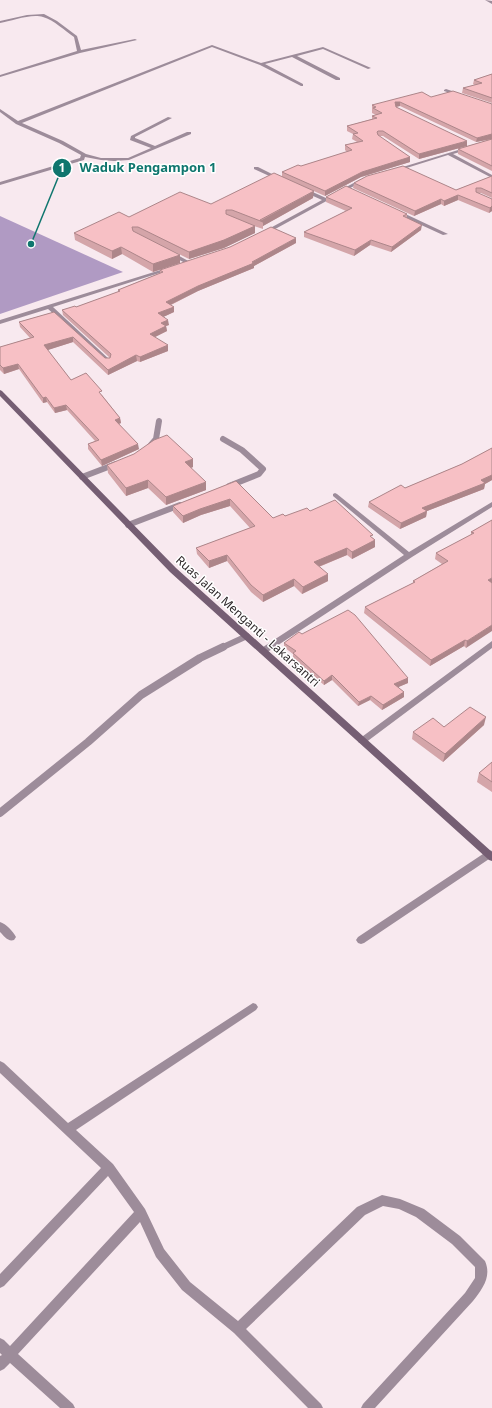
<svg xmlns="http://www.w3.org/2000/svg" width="492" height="1408" font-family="'Noto Sans',sans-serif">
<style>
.water{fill:#b09ac3}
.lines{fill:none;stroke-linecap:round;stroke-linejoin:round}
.service-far1{stroke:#9d8c9a;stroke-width:6}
.service{stroke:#9d8c9a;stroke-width:8}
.minor{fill:#9d8c9a;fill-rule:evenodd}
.secondary{fill:#755e73;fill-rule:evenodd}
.wall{fill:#d4a5a9}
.shaded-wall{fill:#ad868a}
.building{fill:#f7c0c5;stroke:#ad868a}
.labels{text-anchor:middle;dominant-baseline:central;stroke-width:3;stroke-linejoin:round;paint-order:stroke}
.street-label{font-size:12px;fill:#2e282a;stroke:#fff}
.leader{fill:none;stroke:#0f766e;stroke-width:1.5}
.callout-dot{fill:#0f766e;stroke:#fff;stroke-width:1.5}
.mark-label{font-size:12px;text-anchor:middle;font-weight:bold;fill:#fff}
.callout-label{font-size:13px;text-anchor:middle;font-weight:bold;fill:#0f766e;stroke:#fff;stroke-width:3;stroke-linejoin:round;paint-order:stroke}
</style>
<rect width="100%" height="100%" fill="#f8e9ef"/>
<path class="water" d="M0 216 123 272 0 314Z"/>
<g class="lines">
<path class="service-far1" d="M223 439 242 450 263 469 259 474 229 486
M150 446 156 439 159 421
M82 477 116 464
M128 525 180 505
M221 648 247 636"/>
<path class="service" d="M0 813 88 742 141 695 200 658 223 647"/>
<path class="minor" d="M485 0 492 1V4Z
M44 14 57 21 77 36 81 50 135 39 137 40 80 53 0 77V75L77 51 74 37C65 31 54 20 43 17 32 13 11 21 0 23V21L27 15Z
M212 45 261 63 323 47 371 68 368 69 323 49 297 56 340 78V80H336L292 57 265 64 303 84V86H301L260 65 212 47 22 123 63 141 86 154 101 158H128L151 148 130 140 131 136 168 117 172 118 135 137V138L155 146 187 132H191V134L129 160 114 161 101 160 85 157 84 160 0 185V182L80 158 81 155 59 143 16 124 0 112V109L18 121Z
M446 89 461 94V95L459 96 444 91V90Z
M468 147H470V149L453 154 492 175V178L448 155 397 171 393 170Z
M254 167H258L282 179 278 180 254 169Z
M361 179 365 180 266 234 261 233 322 200 302 191V189H306L326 198Z
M395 211H399L448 234 443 235 395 213Z
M168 252H172L192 263 187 264 168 254Z
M167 268 172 269 53 307 110 360V362H106L78 335 48 309 0 324V320Z
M335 493 337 494 409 552 492 502V507L412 557 266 653H260L259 651 260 649 404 555 333 496V494Z
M492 641V648L365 743H359L358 741 359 739Z
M489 850 492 851V857L364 943 361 944 358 943 356 940 358 937Z
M0 922C6 924 13 931 16 937L14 940C8 942 4 936 0 932Z
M253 1003 256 1004 258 1007 256 1010 76 1130 113 1164 145 1209 164 1249 190 1282 238 1321 357 1207 382 1195 400 1199 424 1209 460 1236 485 1261C492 1277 482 1289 473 1301L375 1408H361L363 1404 465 1293 475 1278V1267L452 1244 416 1217 399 1209 383 1206 365 1215 246 1329 321 1404 323 1408H308L234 1333 182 1290 156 1257 140 1222 18 1354 73 1404 75 1408H60L10 1363 4 1369 0 1371V1356L2 1355 0 1353V1338L4 1340 10 1346 134 1212 108 1176 4 1286 0 1288V1274L101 1168 0 1073V1061L4 1063 68 1123Z"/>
<path class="secondary" d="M0 390 2 391 176 568 492 852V861L489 860 170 572 0 396Z"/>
</g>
<path class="wall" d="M492 74V103L462 93 463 88 475 85 473 84 474 80Z
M431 97 492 104V171L458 154V149L491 139 476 142 400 106 396 107 467 146 419 159 383 136H378L410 157V162L361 177 325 196 282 177V172L347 152 345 150V145L357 142 352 139 353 134 347 131V126L372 119V116L376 115 372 113V105Z
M492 176V198L481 193H477L492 199V211L489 213 458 200 444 206 441 204 414 216 353 188 354 183 456 190Z
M326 197 407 214V218L421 230 391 252 370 245 354 256 304 237V232L346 211 326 202Z
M313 198 263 226V229L254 226H255V233L224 248 189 259 138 234 180 255V263L153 272 122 254 112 259 75 240 74 233 129 217 211 204Z
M296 243 254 266V268L198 291 171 305 174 307V312L163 317 169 325 166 326 167 331 155 337 168 351 140 362 137 361 108 375 73 342 47 350 71 380 102 395 120 418 121 423 119 424 139 449 102 466 88 449V444L95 441 67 410 55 413 47 402 43 403 19 369 4 374 0 370V347L30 338 20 327 19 322 54 312 105 358H110L63 315 62 310 76 307 118 292V290L160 273V270Z
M492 448V480L485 484 484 489 427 511 426 517 400 529 368 507 369 502 405 488 462 464Z
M107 465 193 467 191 468 206 490 166 505 148 488 126 496 108 473Z
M236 481 273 518 310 511 373 538 375 540V547L352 559 347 555 319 567 328 581 302 594 294 586 263 602 251 592 227 561 209 568 197 554 196 548 250 528 230 506 201 515 183 523 173 512V506Z
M492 520 466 648 464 646 430 666 364 613 365 607 413 583V581L442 564 435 559 436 553 471 535V532Z
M302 634 408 678V683L398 687 404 692V697L382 710 370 700 358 706 332 680 324 685 293 658V654L284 647V643Z
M484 725 443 762 412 739 413 732 444 727Z
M492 762V792L477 782 479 773Z"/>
<path class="shaded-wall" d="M395 102H400V106L395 107Z
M492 134V139L476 142 477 138Z
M467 141V146L419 159V154Z
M410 157V162L361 177 325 196V191L362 172Z
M314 191 313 198 263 226V222L260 221Z
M458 195V200L444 206V201Z
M441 199V204L414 216 415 211Z
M492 206V211L489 213 490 208Z
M422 225 421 230 391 252 392 247Z
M255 226V233L224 248 189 259V252Z
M296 238V243L254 266V268L198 291 166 307V302L198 286 252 262Z
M371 240 370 245 354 256 355 250Z
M121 247 122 254 112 259V251Z
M180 255V263L153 272V264Z
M174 307V312L159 319 158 313Z
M168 320 169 325 166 326 167 331 151 339 150 334 161 323Z
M73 337V342L45 351 44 345Z
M168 345V351L140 362V357Z
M136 355 137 361 108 375V370Z
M18 364 19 369 4 374 3 368Z
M46 397 47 402 43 403V398Z
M66 405 67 410 55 413 54 408Z
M120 418 121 423 116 425 115 420Z
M138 444 139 449 102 466 101 460Z
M193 459V467L185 470V462Z
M492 475V480L485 484 484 489 422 513V508Z
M148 480V488L126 496V488Z
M206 482V490L166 505V497Z
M230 499V506L201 515 183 523V516L200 509Z
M427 511 426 517 400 529 401 523Z
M375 540V547L352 559V552Z
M347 548V555L313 569 314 562Z
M227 555V561L209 568V561Z
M328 574V581L302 594 303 587Z
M492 578V584L488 580Z
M294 579V586L263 602V595Z
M492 625V631L466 648 467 641Z
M465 640 464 646 430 666 431 660Z
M332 675V680L324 685V681Z
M408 678V683L394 689V684Z
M404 692V697L382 710 383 705Z
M371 696 370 700 358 706 359 702Z
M486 717 484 725 443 762 445 754Z"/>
<path class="building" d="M492 74V98L463 88 482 83 474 80Z
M453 91 492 104V134L477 138 400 102H395L396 107 467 141 419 154 383 131H378L377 132 378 135 410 157 362 172 325 191 282 172 298 165 301 166 352 150 345 145 363 141 353 134 358 133 347 126 377 118 372 116 382 113 373 108 376 107 372 105 422 92 431 97Z
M492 139V166L458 149Z
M403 166 456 190 492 176V193L481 188H476V192L492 199V206L490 208 458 195 444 201 441 199 415 211 354 183 367 176Z
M274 173 314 191 260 220 263 222 232 210H226V214L255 226 224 240 189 252 138 227H132L133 231 180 255 153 264 121 247 112 251 74 233 119 212 129 217 180 192 211 204Z
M346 186 407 214 403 216 422 225 392 247 371 240 355 250 304 232 352 208 326 197Z
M271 227 296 238 252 262 254 263 198 286 166 302 174 307 158 313 168 320 161 323 166 326 150 334 168 345 140 357 136 355 108 370 73 337 44 345 71 380 86 373 102 391 99 392 120 418 115 420 138 444 101 460 88 444 99 440 66 405 54 408 46 397 43 398 18 364 3 368 0 365V347L34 337 19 322 54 312 105 358H110L111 354 62 310 75 306 76 307 120 291 118 290 163 272 160 270 230 247Z
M167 435 193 459 185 462 206 482 166 497 148 480 126 488 107 465 134 454 154 440Z
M492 448V475L481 480 485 483 422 508 427 511 401 523 369 502 401 485 405 488 462 464Z
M236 481 273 518 283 514 285 516 307 508 310 511 335 500 373 535 370 536 375 540 352 552 347 548 314 562 328 574 303 587 294 579 263 595 251 585 227 555 209 561 196 548 255 526 230 499 200 509 183 516 173 506Z
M492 520V578L488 580 492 583V625L467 641 465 640 431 660 365 607 415 582 413 581 448 561 436 553 474 533 471 532Z
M348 610 355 615 408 678 394 684 404 692 383 705 371 696 359 702 332 675 324 681 293 653 296 651 284 643 299 632 302 634Z
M470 707 486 717 445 754 413 732 433 718 444 727Z
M492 762V782L479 773Z"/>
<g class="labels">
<g class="street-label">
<text transform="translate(248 621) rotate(42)">Ruas Jalan Menganti - Lakarsantri</text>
</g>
</g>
<path class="leader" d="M31 244L62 168"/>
<g class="callout-dot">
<circle cx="31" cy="244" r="4"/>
<circle cx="62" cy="168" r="10"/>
</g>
<g class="mark-label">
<text x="62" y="172">1</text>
</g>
<g class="callout-label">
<text x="148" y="172">Waduk Pengampon 1</text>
</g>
</svg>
